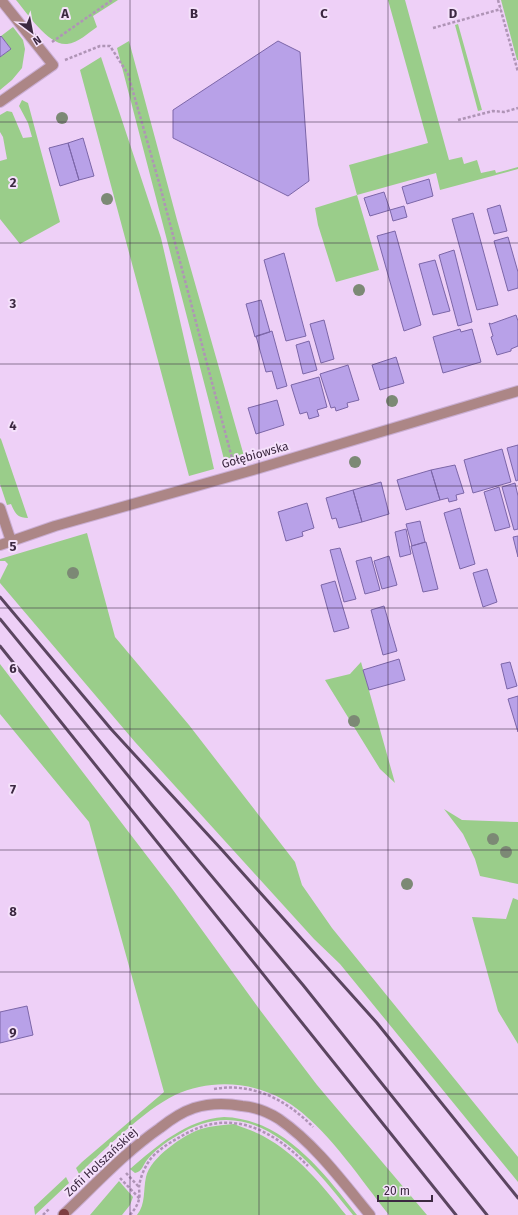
<svg xmlns="http://www.w3.org/2000/svg" width="518" height="1215" font-family="'Fira Sans',sans-serif">
<style>
.green{fill:#9acd8a}
.building{fill:#b8a1e8;stroke:#7c66a8}
.lines{fill:none;stroke-linecap:round;stroke-linejoin:round}
.minor-casing{stroke:#caaed3;stroke-width:12}
.major-casing{stroke:#caaed3;stroke-width:12}
.path{stroke:#af94b6;stroke-width:2.5;stroke-dasharray:3 2;stroke-linecap:butt}
.minor{stroke:#ac8686;stroke-width:10}
.major{stroke:#7e3e41;stroke-width:10}
.rail{stroke:#5b4560;stroke-width:3}
.tree{fill:#7c8975}
.grid{fill:none;stroke:#3c2841;stroke-width:1;stroke-opacity:0.55}
.labels{text-anchor:middle;dominant-baseline:central;stroke-width:4;stroke-linejoin:round;paint-order:stroke}
.street-label{font-size:12px;fill:#3c2841;stroke:#f5e1fb}
.grid-label{font-size:13px;text-anchor:middle;font-weight:bold;fill:#3c2841;stroke:#f5e1fb;stroke-width:4;stroke-linejoin:round;paint-order:stroke}
</style>
<rect width="100%" height="100%" fill="#eed0f7"/>
<path class="green" d="M16 0H118L93 16 97 27C88 33 78 43 67 44 49 46 27 13 16 0Z
M388 0H405L449 160 462 157 464 164 477 160 481 173 495 170 496 173 518 167V169L440 190 436 173 357 195 379 270 336 282 318 225 315 208 357 195 349 165 428 143Z
M501 0H518V60H517Z
M458 24 482 110 478 111 455 25Z
M13 27 23 40 25 49 22 68 12 80 0 90V57L11 49 1 36Z
M129 41 177 220 244 456 245 462 226 467 117 48Z
M101 57 161 238 214 469 189 476 80 70Z
M22 100 28 103 60 222 20 244 0 219V161L7 159 3 137 0 132V115L7 111 12 112 23 138 32 137 28 123 19 106Z
M0 438 1 439 28 518C17 518 15 513 11 504L7 505 0 484Z
M87 533 115 637 189 725 295 862 302 885 332 928 518 1157V1182L340 964 314 939 135 742 0 583V580L8 564 5 561H0V559Z
M361 662 395 783 380 769 325 680 350 674Z
M0 664 173 890 260 1010 317 1085 427 1215H389C361 1180 331 1134 296 1108 262 1082 214 1077 175 1095 143 1111 105 1149 79 1174L76 1168 82 1162 164 1092 89 822 0 714Z
M444 809 462 820 518 822V884L480 876 475 859 463 834Z
M513 898 518 900V1044L498 1011 472 917 506 919Z
M224 1117C284 1119 323 1172 357 1215H353C309 1160 252 1086 175 1137 165 1143 154 1151 147 1160 143 1165 142 1172 135 1173L130 1169C158 1145 186 1120 224 1117Z
M234 1124C244 1128 254 1131 263 1136 298 1155 322 1185 346 1215H137C146 1204 143 1190 146 1177 150 1158 183 1135 201 1129 211 1126 223 1125 234 1124Z
M66 1177 69 1183 35 1215 34 1207Z
M119 1181 133 1197 130 1205 122 1215H90Z"/>
<path class="building" d="M1 36 11 49 0 57V37Z
M278 41 300 52 309 181 288 196 173 138V110Z
M83 138 94 176 79 180 68 143Z
M68 143 79 180 60 186 49 148Z
M429 179 433 196 407 204 402 187Z
M384 192 390 210 370 216 364 198Z
M500 205 507 231 494 234 487 209Z
M404 206 407 217 393 221 390 210Z
M473 213 498 305 477 310 452 219Z
M395 231 421 325 404 331 377 236Z
M508 237 518 272V288L508 291 494 241Z
M454 250 472 322 458 326 439 255Z
M284 253 306 336 286 341 264 260Z
M435 260 450 311 433 315 419 264Z
M261 300 270 332 255 337 246 304Z
M516 315 518 321V346L511 349V351L497 355 491 337 493 336 489 323 491 324Z
M324 320 334 359 321 363 310 324Z
M460 329 461 332 472 329 481 362 443 373 433 337Z
M272 331 287 386 277 389 272 371 266 372 256 336Z
M309 341 317 370 303 374 296 345Z
M396 357 404 383 380 390 372 365Z
M348 365 359 400 347 403 348 407 336 411 335 407 331 408 320 374Z
M319 377 327 407 317 410 319 416 309 419 307 412 300 414 291 385Z
M277 400 284 425 256 434 248 408Z
M518 445V480L516 481 507 448Z
M502 449 511 482 473 493 464 460Z
M455 465 464 493 456 495 457 500 449 502 448 498 440 500 431 470Z
M431 470 440 500 406 510 397 480Z
M381 482 389 514 362 522 353 490Z
M515 483 518 496V529L514 530 502 487Z
M499 487 510 527 495 531 484 492Z
M353 490 362 522 339 528 336 518 332 519 326 498Z
M307 503 314 528 302 532 303 536 286 541 278 512Z
M460 508 475 564 460 569 444 513Z
M420 521 425 542 412 546 406 524Z
M406 529 411 554 400 557 395 532Z
M518 536V557L513 537Z
M426 542 438 589 423 592 411 546Z
M340 548 356 599 344 602 330 550Z
M389 556 397 585 382 589 374 561Z
M371 557 380 590 365 594 356 561Z
M487 569 497 602 483 607 473 573Z
M335 581 349 628 334 632 321 585Z
M384 606 397 651 383 655 371 610Z
M399 659 405 680 369 690 363 670Z
M510 662 517 686 507 689 501 664Z
M518 696V732L508 699Z
M27 1006 33 1035 0 1043V1012Z"/>
<g class="lines">
<defs>
<path id="minor" d="M0 102 53 65 1 0
M0 508 11 541
M0 545 55 526 253 470 518 391
M63 1215C95 1185 124 1153 160 1128 170 1120 182 1112 194 1108 210 1103 226 1103 242 1106 254 1107 268 1112 279 1119 315 1144 342 1181 370 1215"/>
<path id="major" d="M64 1215V1214"/>
</defs>
<use href="#minor" class="minor-casing"/>
<use href="#major" class="major-casing"/>
<path class="path" d="M498 0 518 72
M433 28 501 9
M52 42 112 0
M65 60 100 46H110L128 74 160 186 233 462
M458 120 493 111 504 112 518 108
M214 1089C252 1082 287 1100 313 1127
M126 1173 139 1187
M120 1178 140 1199
M43 1215 50 1208
M130 1215C134 1210 138 1205 139 1199 140 1195 139 1191 139 1187 140 1178 144 1169 149 1161 156 1151 169 1143 180 1137 229 1107 271 1128 308 1166"/>
<use href="#minor" class="minor"/>
<use href="#major" class="major"/>
<path class="rail" d="M0 597 111 729 222 850 377 1023 518 1198
M0 619 152 805 303 985 487 1215
M0 646 456 1215"/>
</g>
<g class="tree">
<circle cx="62" cy="118" r="6"/>
<circle cx="107" cy="199" r="6"/>
<circle cx="359" cy="290" r="6"/>
<circle cx="392" cy="401" r="6"/>
<circle cx="355" cy="462" r="6"/>
<circle cx="73" cy="573" r="6"/>
<circle cx="354" cy="721" r="6"/>
<circle cx="493" cy="839" r="6"/>
<circle cx="506" cy="852" r="6"/>
<circle cx="407" cy="884" r="6"/>
</g>
<path class="grid" d="M130 0V1215M259 0V1215M388 0V1215M0 122H518M0 243H518M0 364H518M0 486H518M0 608H518M0 729H518M0 850H518M0 972H518M0 1094H518"/>
<g class="labels">
<g class="street-label">
<text transform="translate(255 455) rotate(-16)">Gołębiowska</text>
<text transform="translate(101 1162) rotate(-43)">Zofii Holszańskiej</text>
</g>
</g>
<g class="grid-label">
<text x="65" y="18">A</text>
<text x="194" y="18">B</text>
<text x="324" y="18">C</text>
<text x="453" y="18">D</text>
<text x="13" y="187">2</text>
<text x="13" y="308">3</text>
<text x="13" y="430">4</text>
<text x="13" y="551">5</text>
<text x="13" y="673">6</text>
<text x="13" y="794">7</text>
<text x="13" y="916">8</text>
<text x="13" y="1037">9</text>
</g>
<g transform="translate(32 32) rotate(148)" stroke="#f5e1fb" stroke-width="3" paint-order="stroke">
<path d="M0-3L7 15L0 10L-7 15Z" fill="#3c2841"/>
<text y="-6" font-size="11" font-weight="bold" text-anchor="middle" fill="#3c2841">N</text>
</g>
<path d="M378 1195v6h54v-6" fill="none" stroke="#3c2841" stroke-width="2"/>
<text x="384" y="1195" font-size="12" fill="#3c2841" stroke="#f5e1fb" stroke-width="3" paint-order="stroke">20 m</text>
</svg>
